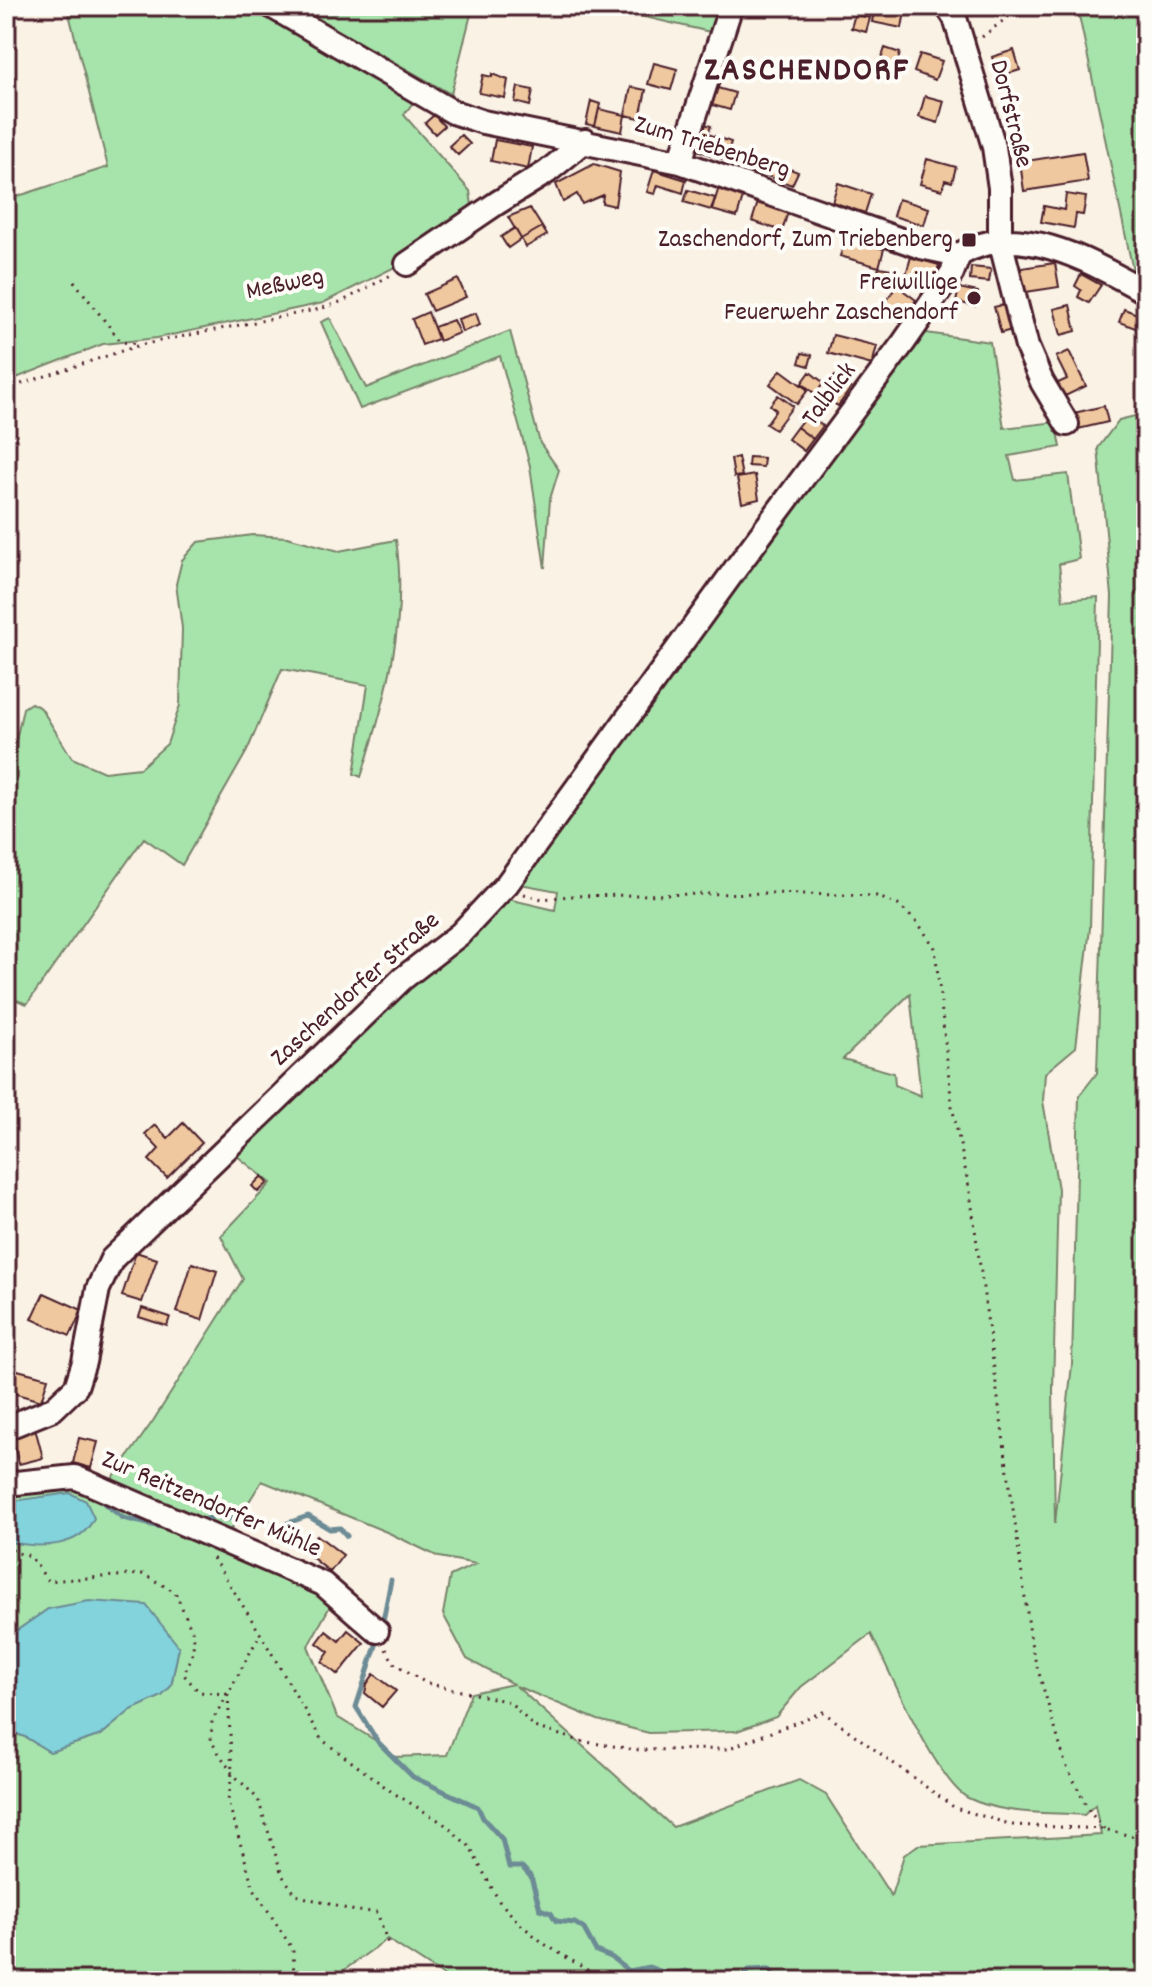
<svg xmlns="http://www.w3.org/2000/svg" width="1152" height="1987" font-family="Dekko,sans-serif">
<style>
.green{fill:#a7e4ab;stroke:#78826b;stroke-width:2;fill-rule:evenodd}
.water{fill:#82d3dc;stroke:#6c8b95;stroke-width:2}
.lines{fill:none;stroke-linecap:round;stroke-linejoin:round}
.stream{stroke:#6c8b95;stroke-width:5}
.building{fill:#efc89f;stroke:#4a1f2b;stroke-width:2}
.minor-casing{stroke:#4a1f2b;stroke-width:28}
.path{stroke:#4a1f2b;stroke-width:3;stroke-dasharray:2 6;stroke-linecap:butt}
.minor{stroke:#fdfcf7;stroke-width:22}
.poi-dot{fill:#4a1f2b;stroke:#fdfcf7;stroke-width:3}
.labels{text-anchor:middle;dominant-baseline:central;stroke-width:8;stroke-linejoin:round;paint-order:stroke}
.street-label{font-size:26px;fill:#4a1f2b;stroke:#fdfcf7}
.poi-label{font-size:26px;fill:#4a1f2b;stroke:#fdfcf7;text-anchor:end}
.district-label{font-size:34px;font-weight:bold;letter-spacing:2px;fill:#4a1f2b;stroke:#fdfcf7}
</style>
<rect width="100%" height="100%" fill="#faf2e5"/>
<filter id="ink" filterUnits="userSpaceOnUse"><feTurbulence type="fractalNoise" baseFrequency=".0125" numOctaves="2"/><feDisplacementMap in="SourceGraphic" scale="16" xChannelSelector="R" yChannelSelector="G"/><feConvolveMatrix kernelMatrix="1 2 1 2 8 2 1 2 1" color-interpolation-filters="sRGB"/></filter>
<g filter="url(#ink)">
<path class="green" d="M67 6H251L414 101 404 115 470 191 473 212 405 262 323 303 157 338 103 344 6 382V200L108 167Z
M295 6H473L451 94Z
M597 6H727L719 34Z
M1077 6H1146V286L1135 280Z
M330 318 366 388 510 331 540 443 559 470 550 499 545 568 530 466 500 356 360 409 321 322Z
M919 332 990 342 1004 428 1056 422 1061 447 1009 456 1015 480 1068 474 1079 559 1059 564 1063 600 1098 597 1090 928 1076 1047 1045 1073 1043 1101 1058 1189 1053 1390 1055 1524 1072 1364 1079 1096 1097 1073 1112 596 1098 448 1119 420 1143 414 1146 416V1981H452L387 1939 329 1981H6V1730L25 1737 50 1752 101 1735 131 1710 162 1696 171 1686 179 1647 48 1609 6 1638V1535L10 1542 44 1498 6 1502V1490L72 1482 334 1599 308 1646 337 1717 378 1742 394 1757 447 1755 471 1693 513 1684 467 1659 443 1614 450 1576 476 1564 439 1557 389 1533 262 1481 229 1533 110 1482 153 1421 243 1279 221 1236 271 1183 232 1152 504 898 555 910 558 891 515 883ZM910 994 921 1096 895 1085 894 1073 843 1059ZM871 1634C889 1670 937 1782 968 1798 1003 1815 1046 1812 1084 1815L1095 1805 1101 1835 918 1845 904 1855 891 1896 826 1795 799 1780 673 1827 516 1686 598 1720 649 1733 737 1731 776 1717 801 1687Z
M253 535 287 537 339 551 396 540C408 620 386 701 361 777L354 774 368 685 282 669 247 751 182 865 144 838 27 1004 6 996V787L23 708 31 703 41 708 72 758 104 772 140 768 167 744 180 705 182 628 176 584 182 560 198 542Z"/>
<path class="water" d="M70 1493 86 1501 94 1518C80 1549 39 1548 10 1542L6 1535V1502Z
M89 1601 146 1605 179 1647 171 1686 162 1696 131 1710 101 1735 50 1752 25 1737 6 1730V1638L48 1609Z"/>
<g class="lines">
<path class="stream" d="M96 1497 123 1518 161 1527 165 1525
M198 1519 204 1520 217 1516 224 1520 247 1513 279 1526 308 1516 330 1529 340 1528 347 1536
M382 1626 391 1580
M379 1636 356 1707 378 1742 413 1777 478 1807 483 1818 502 1839 509 1867H522L531 1877 540 1909 551 1913 556 1921 575 1923 584 1929 596 1951 611 1957 629 1971 649 1967 671 1975 686 1971 708 1981
M741 1981 749 1970 769 1969 778 1981"/>
</g>
<path class="building" d="M875 6H906L902 28 872 22Z
M855 14 870 18 866 32 851 28Z
M885 48 900 53 896 68 880 63Z
M1014 50 1020 70 998 77 992 57Z
M920 54 942 61 935 80 914 72Z
M654 63 677 69 671 90 648 84Z
M492 74 508 80 505 98 479 93 483 75 492 77Z
M518 87 533 90 530 106 515 102Z
M631 87 646 90 640 118 625 115Z
M714 87 735 93 730 110 709 104Z
M925 96 944 101 938 123 919 117Z
M591 101 600 104 595 126 586 124Z
M599 109 625 115 622 132 595 126Z
M434 115 444 126 435 134 425 123Z
M699 122 711 126 708 134 731 142 725 160 691 148Z
M461 135 470 144 458 155 449 146Z
M495 140 532 147 528 169 491 161Z
M1083 152 1088 181 1024 191 1020 162Z
M927 159 956 167 952 182 945 180 942 190 920 184Z
M772 162 798 172 792 185 767 176Z
M594 164 620 172 615 206 602 203 603 195 582 204 577 194 563 202 556 184Z
M654 170 686 180 683 193 658 185 655 194 647 192Z
M838 183 871 194 865 213 832 202Z
M719 187 744 194 737 217 712 210Z
M688 190 715 198 711 210 684 202Z
M1066 194 1086 197 1083 215 1076 214 1074 228 1041 222 1044 206 1064 210Z
M898 199 929 208 924 225 893 216Z
M758 202 788 212 782 231 752 221Z
M530 208 542 227 521 239 508 217Z
M542 227 547 235 526 247 521 239Z
M515 228 521 239 508 248 501 237Z
M846 238 884 249 879 267 840 256Z
M911 257 939 265 934 282 906 274Z
M1055 263 1059 287 1019 293 1015 269Z
M879 267 892 269 889 284 876 280Z
M971 267 991 269 989 282 970 280Z
M1081 274 1101 285 1089 303 1078 297 1081 290 1075 286Z
M458 279 466 297 432 311 424 294Z
M897 286 916 300 901 322 881 307Z
M959 288 978 292 975 306 956 302Z
M1007 304 1015 329 1001 333 994 307Z
M1070 305 1076 331 1061 335 1054 309Z
M1124 309 1143 316 1138 329 1119 322Z
M428 312 438 339 422 345 412 319Z
M476 313 480 325 462 332 458 319Z
M453 320 459 333 439 341 434 327Z
M833 335 877 346 872 365 828 353Z
M1069 351 1086 386 1063 397 1056 384 1067 379 1056 357Z
M802 353 812 355 809 366 799 363Z
M781 370 808 390 797 404 770 384Z
M810 372 824 383 815 394 802 383Z
M835 376 851 388 838 406 822 395Z
M778 395 793 406 775 430 766 424 776 410 770 405Z
M1104 406 1108 422 1078 429 1074 413Z
M807 414 823 426 813 439 797 427Z
M797 427 813 439 804 451 788 439Z
M738 457 742 476 734 477 731 459Z
M749 457 764 458 763 467 748 466Z
M755 475 759 499 742 503 737 478Z
M183 1123 202 1143 167 1178 149 1160 159 1149 145 1134 155 1125 168 1138Z
M262 1176 268 1183 258 1192 252 1186Z
M136 1252 157 1259 142 1302 122 1296Z
M192 1263 217 1271 202 1320 177 1312Z
M44 1293 82 1310 70 1336 32 1319Z
M142 1308 170 1317 167 1326 139 1317Z
M6 1367 48 1378 41 1401 6 1391Z
M35 1428 43 1458 19 1464 11 1435Z
M79 1438 98 1442 91 1468 73 1463Z
M317 1535 343 1555 330 1572 304 1551Z
M348 1630 364 1643 338 1675 322 1662 329 1652 317 1643 326 1631 339 1641Z
M374 1674 396 1691 382 1707 365 1693 367 1684Z"/>
<g class="lines">
<defs>
<path id="minor" d="M271 6 453 112 483 122 680 162 921 247 959 255C1018 218 1093 263 1146 292
M947 6 955 18 994 147 1000 188V240L1027 347 1042 382 1067 424
M680 162 731 6
M407 264 497 203 547 172 585 141
M6 1428 53 1409 76 1387 84 1362 98 1289 112 1259 402 979 460 934 507 884 739 564 904 342 952 273 959 255
M6 1484 75 1477 323 1584 377 1631"/>
</defs>
<use href="#minor" class="minor-casing"/>
<path class="path" d="M982 37 1022 6
M74 281 121 342 137 344
M6 389 140 345 320 309 343 301 391 275
M524 894 542 899 570 896 769 893 876 896 898 905 918 923 935 948 952 1106 970 1192 1032 1649 1065 1763 1089 1811 1104 1829
M6 1544 14 1552 30 1556 48 1581 143 1574 175 1592 194 1635 193 1650 184 1675 199 1692 228 1694 260 1634
M213 1558 260 1633 321 1739 392 1792 443 1823 469 1846 499 1901 520 1924 546 1945 589 1971 617 1981
M386 1649 394 1663 426 1683 510 1702 534 1727 580 1741 639 1750 727 1749 823 1712 955 1808 1013 1825 1104 1829 1146 1840
M228 1694 212 1721 211 1741 232 1773 258 1799 282 1875 296 1895 355 1911 377 1912 388 1944
M228 1694 232 1773 228 1801 253 1887 293 1950 294 1981"/>
<use href="#minor" class="minor"/>
</g>
</g>
<g class="poi-dot">
<rect x="961" y="232" width="16" height="16" rx="4"/>
<circle cx="974" cy="298" r="8"/>
</g>
<g class="labels">
<g class="street-label">
<text transform="translate(1010 114) rotate(76)">Dorfstraße</text>
<text transform="translate(712 148) rotate(17)">Zum Triebenberg</text>
<text transform="translate(285 285) rotate(-12)">Meßweg</text>
<text transform="translate(830 395) rotate(-53)">Talblick</text>
<text transform="translate(356 990) rotate(-42)">Zaschendorfer Straße</text>
<text transform="translate(211 1505) rotate(23)">Zur Reitzendorfer Mühle</text>
</g>
<g class="poi-label">
<text x="953" y="240">Zaschendorf, Zum Triebenberg</text>
<text x="958" y="283">Freiwillige<tspan x="958" dy="30">Feuerwehr Zaschendorf</tspan></text>
</g>
<g class="district-label">
<text x="807" y="72">ZASCHENDORF</text>
</g>
</g>
<rect width="1152" height="1987" fill="none" stroke="#fdfcf7" stroke-width="32"/>
<rect x="16" y="16" width="1120" height="1955" fill="none" stroke="#4a1f2b" stroke-width="3" filter="url(#ink)"/>
</svg>
